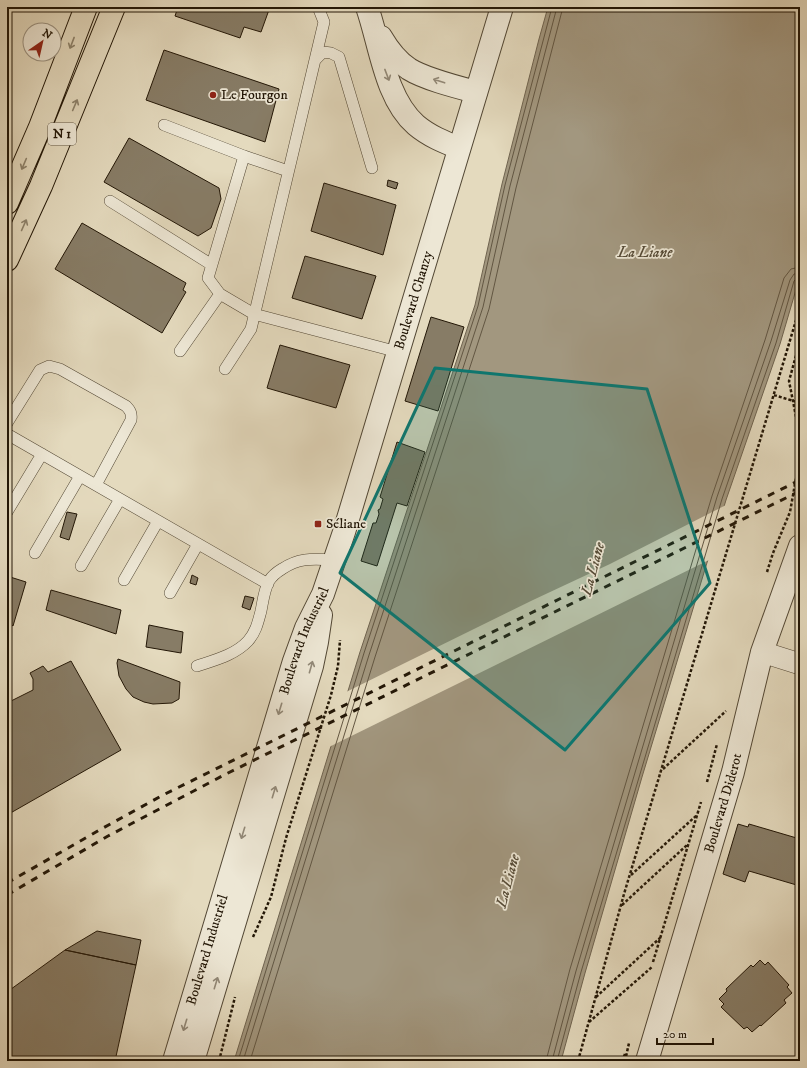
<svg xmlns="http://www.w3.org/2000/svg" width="807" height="1068" font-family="'IM FELL DW Pica',serif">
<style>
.water{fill:#a2977f;stroke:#6f634f}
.pier{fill:#e4dabe}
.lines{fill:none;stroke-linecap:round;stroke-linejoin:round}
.shore{stroke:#625642;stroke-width:1}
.building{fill:#877c66;stroke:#221606}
.service-casing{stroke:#524734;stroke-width:12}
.minor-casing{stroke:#524734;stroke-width:22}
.tertiary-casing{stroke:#524734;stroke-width:24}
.trunk-casing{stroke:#221606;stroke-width:24}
.path{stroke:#221606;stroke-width:2.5;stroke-dasharray:3 2;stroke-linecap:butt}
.service{stroke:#ede7d5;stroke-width:11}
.minor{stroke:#ede7d5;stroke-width:21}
.tertiary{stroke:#ede7d5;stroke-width:22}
.trunk{stroke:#e4dabe;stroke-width:22}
.rail{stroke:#221606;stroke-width:3;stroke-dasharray:7 7;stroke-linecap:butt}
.oneway{stroke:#8d826b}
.oneway2{stroke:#928978}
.marked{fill:#0f766e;fill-opacity:0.2;stroke:#0f766e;stroke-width:3;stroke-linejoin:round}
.poi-dot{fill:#8f2418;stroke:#ede7d5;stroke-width:1.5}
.labels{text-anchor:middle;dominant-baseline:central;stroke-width:3.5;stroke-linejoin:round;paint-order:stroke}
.shield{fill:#ede7d5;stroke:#5f5544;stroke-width:1}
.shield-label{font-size:13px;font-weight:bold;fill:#221606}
.poi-label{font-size:14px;fill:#221606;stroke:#ede7d5;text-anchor:start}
.street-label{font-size:14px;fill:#221606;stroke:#ede7d5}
.water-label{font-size:15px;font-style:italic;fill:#554a36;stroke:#ede7d5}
</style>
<rect width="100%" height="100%" fill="#e4dabe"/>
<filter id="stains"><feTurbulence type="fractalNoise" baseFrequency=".005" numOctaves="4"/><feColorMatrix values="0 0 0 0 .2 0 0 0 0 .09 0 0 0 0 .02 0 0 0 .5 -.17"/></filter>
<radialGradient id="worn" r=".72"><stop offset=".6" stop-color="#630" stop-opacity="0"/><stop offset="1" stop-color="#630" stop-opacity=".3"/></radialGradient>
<path class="water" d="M548 7H800V276L780 344 726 500 642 777 585 973 561 1061H234L360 652 475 305 502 184 539 39Z"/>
<path class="pier" d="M726 505 711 559 329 747 346 692 533 600 610 564Z"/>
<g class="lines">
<path class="shore" d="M238 1061 364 653 478 306 505 185 552 7
M243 1061 369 655 483 307 510 186 557 7
M250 1061 375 657 489 309 516 188 563 7
M546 1061 570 969 712 496 765 340 784 278 791 269 800 267
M552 1061 576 971 717 497 771 341 790 280 794 274 800 273
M557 1061 581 972 722 499 776 343 794 281 796 279 800 278"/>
</g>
<path class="building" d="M178 7H270L261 32 244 27 240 38 175 16Z
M164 50 279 89 265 142 146 100Z
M129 138 219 188 221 199 211 228 198 236 104 182Z
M388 180 398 183 396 189 387 186Z
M324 183 396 205 383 255 311 231Z
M82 223 186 283 183 290 186 292 162 333 55 269Z
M305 256 376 276 362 319 292 298Z
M431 317 464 327 438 411 405 401Z
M280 345 350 365 336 408 267 388Z
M397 442 425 452 407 506 397 503 377 566 361 561 373 523H376L379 514 378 510 380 509 383 499 380 497Z
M67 512 77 514 69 540 60 537Z
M192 575 198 578 196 585 190 583Z
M7 576 26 582 13 626 7 621Z
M51 590 121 610 116 634 46 610Z
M245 596 254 598 250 610 242 607Z
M149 625 183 632 181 653 146 647Z
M118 659 180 682 179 699 172 703 153 704 144 702 133 697 126 689 119 676 117 663Z
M71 661 121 750 7 815V703L33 690V679L30 673 43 666 48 672Z
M738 824 748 827 749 824 800 839V886L749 871 745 882 723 874Z
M97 931 141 940 136 965 65 950Z
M65 950 136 965 115 1061H7V992Z
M760 960 765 965 768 962 789 985 787 987 792 993 784 1000 786 1003 761 1026 760 1025 752 1032 747 1027 744 1029 721 1007 724 1004 719 999 727 991 726 989 751 965 753 967Z"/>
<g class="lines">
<defs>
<path id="service" d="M315 60 323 52 331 53 339 57 372 168
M164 125 244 156 208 278 220 294 254 314 398 352
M244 156 288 171
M110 201 212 265
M180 351 220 294
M225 369 251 329 324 22 318 7
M7 423 40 370 49 366 60 369 126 406C130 410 132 413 131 420L96 485
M7 434 268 584
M7 512 42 454
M35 553 80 476
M81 566 120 499
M124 580 158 521
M170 593 198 544
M197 666C215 660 235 655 248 641 256 632 258 622 261 611 263 601 264 590 269 581 272 576 277 572 282 569 300 557 314 559 335 560"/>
<path id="minor" d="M762 652 800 664"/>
<g id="tertiary">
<path d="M367 7C380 44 385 98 416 125 429 136 444 142 459 148"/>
<path d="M381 37C388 49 397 61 409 69 425 79 457 87 476 92"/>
<path id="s1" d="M174 1061 294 661 306 628 323 594 344 532 502 7"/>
<path d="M193 1061 312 666 317 642 321 615"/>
<path id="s2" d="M647 1061 733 772 762 652 800 546"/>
</g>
<path id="trunk" d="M7 203 40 127 86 7
M7 260 41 186 114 7"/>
</defs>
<use href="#service" class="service-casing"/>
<use href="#minor" class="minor-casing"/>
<use href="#tertiary" class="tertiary-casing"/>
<use href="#trunk" class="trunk-casing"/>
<path class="path" d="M800 341 789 381 800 437
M774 395 800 403
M767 572 773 553 790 512 800 456
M663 769 726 711
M707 782 717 744
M631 875 697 815
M622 905 687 845
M253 937 271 897 286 838 331 695 338 666 340 640
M653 962 701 802
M596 997 660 938
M589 1022 652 967
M219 1061 235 997
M578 1061 624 894 800 307
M622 1061 625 1054
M625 1061 629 1043"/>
<use href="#service" class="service"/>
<use href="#minor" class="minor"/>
<use href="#tertiary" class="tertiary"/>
<use href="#trunk" class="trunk"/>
<path class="rail" d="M7 883 103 828 163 795 800 480
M7 895 108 836 226 774 800 491"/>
</g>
<defs><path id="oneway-shaft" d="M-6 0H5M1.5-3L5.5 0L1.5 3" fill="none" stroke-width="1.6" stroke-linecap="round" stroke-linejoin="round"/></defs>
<g class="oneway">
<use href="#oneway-shaft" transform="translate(72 43) rotate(111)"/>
<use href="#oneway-shaft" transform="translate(75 105) rotate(-67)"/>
<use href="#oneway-shaft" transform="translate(24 164) rotate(113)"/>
<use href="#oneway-shaft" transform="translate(24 225) rotate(-66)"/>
</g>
<g class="oneway2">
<use href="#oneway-shaft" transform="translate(387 75) rotate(69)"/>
<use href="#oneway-shaft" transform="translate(439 81) rotate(-162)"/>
<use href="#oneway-shaft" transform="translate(311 667) rotate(-74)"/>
<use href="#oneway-shaft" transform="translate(280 709) rotate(107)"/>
<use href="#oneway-shaft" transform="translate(274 792) rotate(-73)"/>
<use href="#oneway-shaft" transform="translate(243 833) rotate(107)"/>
<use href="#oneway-shaft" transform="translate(216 983) rotate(-73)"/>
<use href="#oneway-shaft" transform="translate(185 1025) rotate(107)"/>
</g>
<path class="marked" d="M435 368 647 389 710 583 565 750 340 573Z"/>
<g class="poi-dot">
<circle cx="213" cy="95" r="4"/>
<rect x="314" y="520" width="8" height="8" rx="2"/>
</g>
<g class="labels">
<rect class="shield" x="48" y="123" width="28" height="22" rx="3"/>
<g class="shield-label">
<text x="62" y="134">N 1</text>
</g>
<g class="poi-label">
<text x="221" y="95">Le Fourgon</text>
<text x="326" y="524">Séliane</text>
</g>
<g class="street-label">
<text stroke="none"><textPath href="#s1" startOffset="798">Boulevard Chanzy</textPath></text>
<text stroke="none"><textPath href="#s1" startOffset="440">Boulevard Industriel</textPath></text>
<text stroke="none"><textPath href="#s2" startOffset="269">Boulevard Diderot</textPath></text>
<text stroke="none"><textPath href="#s1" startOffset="116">Boulevard Industriel</textPath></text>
</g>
<g class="water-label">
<text x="645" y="252">La Liane</text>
<text transform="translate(593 569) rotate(-75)">La Liane</text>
<text transform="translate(508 881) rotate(-75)">La Liane</text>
</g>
</g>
<rect width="807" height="1068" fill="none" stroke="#e4dabe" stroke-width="24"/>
<rect x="8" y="8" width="791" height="1052" fill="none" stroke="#221606" stroke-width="2"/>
<rect x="12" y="12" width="783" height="1044" fill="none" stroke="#221606"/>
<g transform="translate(42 42) rotate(34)"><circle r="19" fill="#ede7d5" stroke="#9c9382"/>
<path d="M0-3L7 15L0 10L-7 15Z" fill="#8f2418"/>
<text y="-6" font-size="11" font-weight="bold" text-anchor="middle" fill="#221606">N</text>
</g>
<path d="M657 1038v6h56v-6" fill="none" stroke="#221606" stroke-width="2"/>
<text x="663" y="1038" font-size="12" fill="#221606" stroke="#ede7d5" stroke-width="3" paint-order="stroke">20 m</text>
<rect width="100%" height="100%" filter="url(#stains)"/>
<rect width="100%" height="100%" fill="url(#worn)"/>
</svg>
